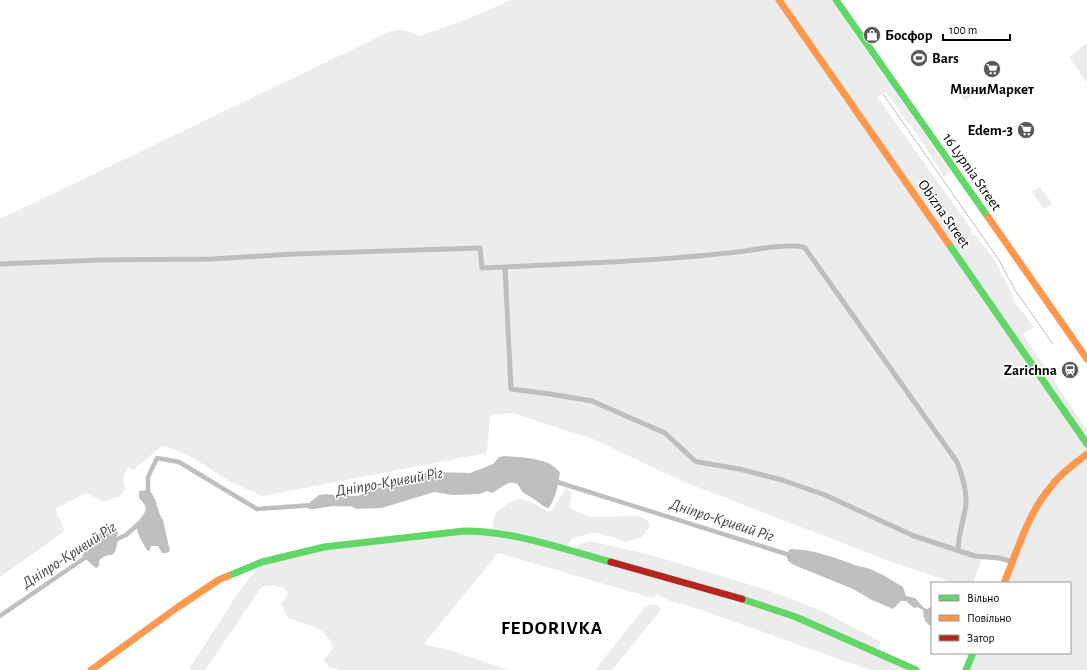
<svg xmlns="http://www.w3.org/2000/svg" width="1087" height="670" font-family="'Alegreya Sans',sans-serif">
<style>
.green{fill:#ececec}
.water{fill:#bfbfbf}
.lines{fill:none;stroke-linecap:round;stroke-linejoin:round}
.canal{stroke:#bfbfbf;stroke-width:4.5}
.street{stroke:#bebebe;stroke-width:5}
.fast{stroke:#63d668;stroke-width:7}
.slow{stroke:#ff974d;stroke-width:7}
.jam{stroke:#b3261e;stroke-width:7}
.tram{stroke:#bebebe;stroke-width:1}
.labels{text-anchor:middle;dominant-baseline:central;stroke-width:3;stroke-linejoin:round;paint-order:stroke}
.poi-label{font-size:15px;font-weight:bold;fill:#000;stroke:#fff;text-anchor:start}
.street-label{font-size:15px;fill:#000;stroke:#fff}
.water-label{font-size:16px;font-style:italic;fill:#444;stroke:#fff}
.district-label{font-size:19px;font-weight:bold;letter-spacing:1px;fill:#000;stroke:#fff}
</style>
<rect width="100%" height="100%" fill="#fff"/>
<path class="green" d="M511 0H831L951 172 944 177 942 176V173L910 124 907 122 886 92 877 97 972 230 971 232 973 235H976L995 261 1013 296 1014 301 1034 327 1023 334 1087 430V670H966L973 653H1070V583H1004L1013 562 982 558 973 583H955L889 561 684 482 593 439 512 413 490 415 487 453 262 496C252 491 241 487 231 482 209 469 187 451 162 446L133 470 128 467 123 478 125 489 119 497 103 502 86 493 55 509 65 531 0 577V219L391 31 400 29 420 36 470 18Z
M1087 43V83L1069 57Z
M974 84 979 91 965 101 960 94Z
M1040 187 1052 203 1044 209 1032 192Z
M566 488 569 489 572 494 569 507 579 513 592 517 639 516 649 522 650 526 642 537 625 542 613 537 594 533 573 538 563 549 575 553 578 545 590 541 651 555 761 588 820 610 881 642 876 653 909 670H870L687 605 672 602 658 595 657 593 656 596 652 598 498 553 424 644 452 651 509 670H338C332 667 327 668 324 660L333 647C325 625 307 625 288 618L281 604 288 594 285 589C276 586 269 583 261 588L205 670H189V669L238 593 262 562 324 547 492 532 495 514 509 502 519 499 530 501 548 512 552 510Z
M651 604 657 605 661 608 660 611 612 670H595L645 607Z"/>
<path class="water" d="M504 456C517 457 540 458 552 465 555 467 557 470 560 472 558 485 556 497 549 508 542 507 538 501 532 498 530 496 526 495 524 493 518 488 520 481 509 483 503 485 498 490 492 493L487 491 480 494 453 495 434 492 382 508 356 509 347 504 313 509H308L307 507 308 504 319 495 326 494 341 496H358L374 489 409 481 424 473 432 472 470 473 493 464 499 457Z
M148 490C158 497 156 511 163 520L170 551 166 553H162L158 546H151L150 550 148 551C144 546 137 534 137 528 137 515 155 513 139 498V491Z
M110 528 117 531 118 533 117 536 118 541 115 552 112 555C107 555 103 556 99 561V566L96 568 82 556C86 547 94 539 101 532L104 533Z
M791 549C813 549 835 558 855 565 860 567 865 567 870 569 881 573 893 581 903 587L906 596 915 598 924 608 927 609 932 606V627C924 622 924 619 923 610L917 607 914 608 906 601H901L893 609 872 600 853 589 794 565C786 561 786 558 789 550Z"/>
<g class="lines">
<path class="canal" d="M554 481 793 556
M148 495V477L157 458 179 462 257 509 313 505
M335 504H353
M113 541 126 535 143 520
M0 616 89 555"/>
<path class="street" d="M0 264 100 260 212 259 293 254 480 248 482 268 505 267
M958 550C958 535 964 520 966 504 967 490 962 475 957 462L805 248C796 243 757 249 745 251 665 261 585 263 505 267L511 389 550 394 592 401 665 433 695 461 698 462 739 469 782 480 825 495 914 536 975 556 999 558 1013 562"/>
<path class="fast" d="M836 0 988 217
M948 243 1087 444
M228 576 262 562 324 547 464 531C514 531 563 549 611 562
M742 599 796 617 916 670
M966 670 973 653"/>
<path class="slow" d="M779 0 948 243
M988 217 1087 359
M1004 583C1017 552 1027 516 1049 489 1059 475 1073 465 1087 454
M91 670 178 607 220 579 228 576"/>
<path class="jam" d="M611 562 742 599"/>
<path class="tram" d="M883 94 999 260 1015 290 1053 344"/>
</g>
<defs>
<symbol id="shop-disc" viewBox="-11 -11 22 22"><circle r="9.5" fill="#595959" stroke="#fff"/><path d="M-5-2.5h2.3a2.7 3.5 0 0 1 5.4 0H5L5.5 6h-11ZM-1.5-2.5h3a1.5 2.3 0 0 0-3 0Z" fill="#fff"/></symbol>
<symbol id="stadium-disc" viewBox="-11 -11 22 22"><circle r="9.5" fill="#595959" stroke="#fff"/><path d="M0-5a6.5 5 0 1 0 0 10a6.5 5 0 1 0 0-10ZM-3.5-1.8h7v3.6h-7Z" fill="#fff"/></symbol>
<symbol id="supermarket-disc" viewBox="-11 -11 22 22"><circle r="9.5" fill="#595959" stroke="#fff"/><path d="M-6-5.5h2.5l.6 2H6L4.5 2H-2.5L-4.4-4H-6ZM-1.5 3.2a1.3 1.3 0 1 0 .1 0ZM3 3.2a1.3 1.3 0 1 0 .1 0Z" fill="#fff"/></symbol>
<symbol id="station-disc" viewBox="-11 -11 22 22"><circle r="9.5" fill="#595959" stroke="#fff"/><path d="M-3-6H3Q5-6 5-4V2Q5 4 3 4L4.5 6H3L1.5 4h-3L-3 6H-4.5L-3 4Q-5 4-5 2V-4Q-5-6-3-6ZM-3.5-4v3h7v-3ZM-3.5 1v1.5H-2V1ZM2 1v1.5H3.5V1Z" fill="#fff"/></symbol>
</defs>
<g fill-rule="evenodd">
<use href="#shop-disc" x="862" y="25" width="20" height="20"/>
<use href="#stadium-disc" x="909" y="48" width="20" height="20"/>
<use href="#supermarket-disc" x="982" y="59" width="20" height="20"/>
<use href="#supermarket-disc" x="1016" y="120" width="20" height="20"/>
<use href="#station-disc" x="1060" y="360" width="20" height="20"/>
</g>
<g class="labels">
<g class="poi-label">
<text x="885" y="35">Босфор</text>
<text x="932" y="58">Bars</text>
<text x="992" y="89" text-anchor="middle">МиниМаркет</text>
<text x="1013" y="130" text-anchor="end">Edem-3</text>
<text x="1057" y="370" text-anchor="end">Zarichna</text>
</g>
<g class="street-label">
<text transform="translate(972 172) rotate(55)">16 Lypnia Street</text>
<text transform="translate(944 214) rotate(55)">Obizna Street</text>
</g>
<g class="water-label">
<text transform="translate(389 482) rotate(-10)">Дніпро-Кривий Ріг</text>
<text transform="translate(722 520) rotate(18)">Дніпро-Кривий Ріг</text>
<text transform="translate(69 555) rotate(-33)">Дніпро-Кривий Ріг</text>
</g>
<g class="district-label">
<text x="552" y="628">FEDORIVKA</text>
</g>
</g>
<rect x="931" y="582" width="140" height="72" fill="#ffffff" stroke="#999999"/>
<rect x="939" y="595" width="20" height="6" fill="#63d668" stroke="#999999"/>
<text x="967" y="602" font-size="12" fill="#000000">Вільно</text>
<rect x="939" y="615" width="20" height="6" fill="#ff974d" stroke="#999999"/>
<text x="967" y="622" font-size="12" fill="#000000">Повільно</text>
<rect x="939" y="635" width="20" height="6" fill="#b3261e" stroke="#999999"/>
<text x="967" y="642" font-size="12" fill="#000000">Затор</text>
<path d="M943 34v6h67v-6" fill="none" stroke="#000000" stroke-width="2"/>
<text x="949" y="34" font-size="12" fill="#000000" stroke="#ffffff" stroke-width="3" paint-order="stroke">100 m</text>
</svg>
